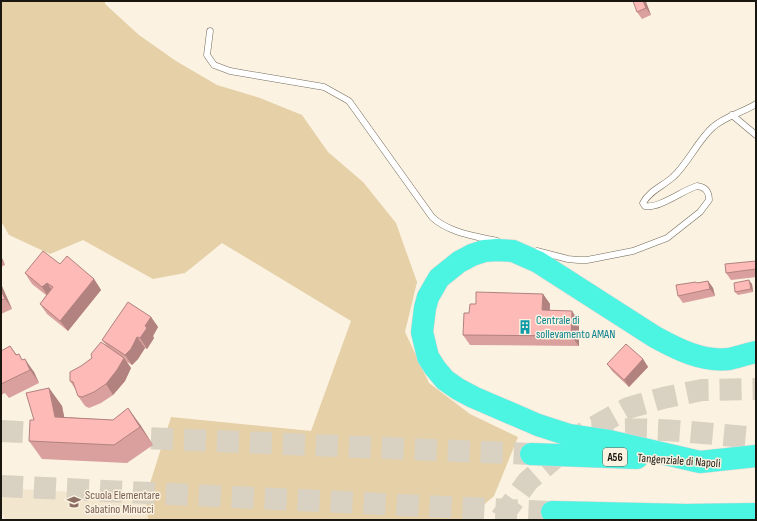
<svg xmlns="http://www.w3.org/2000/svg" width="757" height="521" font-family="'Sofia Sans Condensed',sans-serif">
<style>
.built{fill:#f2e6ce}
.green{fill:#e5d0a7}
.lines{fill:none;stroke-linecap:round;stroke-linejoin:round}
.motorway-tunnel{stroke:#d9d1c2;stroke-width:22;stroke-dasharray:22 11;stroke-linecap:butt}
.service-casing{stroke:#746c5d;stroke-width:7}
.motorway-casing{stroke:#dadad9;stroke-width:23}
.service{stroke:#fff;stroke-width:6}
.motorway{stroke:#4cf4e2;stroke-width:22}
.wall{fill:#daa09d}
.shaded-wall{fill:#b1827f}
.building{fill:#fdbab6;stroke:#b1827f}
.labels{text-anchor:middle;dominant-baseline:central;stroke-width:3;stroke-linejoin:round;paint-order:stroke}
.shield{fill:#fbf2e1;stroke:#5e594f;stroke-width:1}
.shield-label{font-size:11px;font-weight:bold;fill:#1a1711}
.culture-label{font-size:12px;fill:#0d838f;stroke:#fbf2e1;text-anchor:start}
.street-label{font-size:12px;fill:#1a1711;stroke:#fbf2e1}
.education-label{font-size:12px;fill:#785e54;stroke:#fbf2e1;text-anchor:start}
</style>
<rect width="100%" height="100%" fill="#fbf2e1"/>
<path class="built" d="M1 488 146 496 148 520H5L1 509Z"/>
<path class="green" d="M1 1H105V4L139 35 176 61 217 85 260 98 302 115 328 152 363 182 396 223 417 282 405 332 429 383 470 414 518 437 494 496 466 520H148L146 496 171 417 311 431 351 321 222 243 185 273 153 279 83 240 50 254 9 235 1 221Z"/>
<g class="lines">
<path class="motorway-tunnel" d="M1 431 60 434
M592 431C647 426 701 433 756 438
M118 437 531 454
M1 486 552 512
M501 518 528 481 585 432 628 408 663 398 702 390 756 389"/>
<defs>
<path id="service" d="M210 31 207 55 214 65 230 71 324 87 349 101 432 217C449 233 475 236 497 241
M732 115 756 135
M537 251 568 259 578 260H587L633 251 667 238 700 212 709 200C709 191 705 187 697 186 683 190 659 209 645 206L643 203C649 191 663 186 673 177 687 165 698 140 713 127 725 116 742 113 756 104"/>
<path id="motorway" d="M756 352C747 354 738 357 729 359 702 362 677 349 655 337L538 262 513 251 497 250 484 251 472 255 459 262 439 278 428 297 425 308 422 332 428 357 435 368 445 380 458 389 473 397 538 425 569 435 609 441 700 462 756 456
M531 454 637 458
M552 512 686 515 756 514"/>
</defs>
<use href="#service" class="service-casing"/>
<use href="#motorway" class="motorway-casing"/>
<use href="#service" class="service"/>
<use href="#motorway" class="motorway"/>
</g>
<path class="wall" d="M633 1H649L646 2 651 15 642 19 637 12Z
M1 256 5 265 1 267Z
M756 261V277L731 280 726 273Z
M60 264 94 279 101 290 68 331 47 314 40 304 46 295 32 284 25 273Z
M708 281 713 288 715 296 683 303 678 296 697 283Z
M1 284 12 309 1 314Z
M752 284 753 292 738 295 735 292Z
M543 294 550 304V310L579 321V346L470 345 463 335 469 313 476 304Z
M151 317 158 327 153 336 154 338 147 349 145 348 138 359 132 365 127 362 131 368 125 381 113 395 101 403 89 408 85 406 78 396 76 390 70 381 81 366 92 358 106 345 102 340Z
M10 346 17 355 34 372 39 383 9 398 5 393 1 395V351Z
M643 359 648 367 629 387 612 371 607 364Z
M49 388 62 406 64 417 113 420 128 408 141 426 153 445 127 463 42 459 29 441 34 420Z"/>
<path class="shaded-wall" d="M643 1H646V2L651 15 646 8Z
M1 256 5 265 1 259Z
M94 279 101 290 68 331 60 321Z
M749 280 752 284 753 292 751 289Z
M708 281 713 288 715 296 710 289Z
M47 283 54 293 49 298 42 287Z
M1 284 12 309 5 299 1 290Z
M543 294 550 304 549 321 542 310Z
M572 311 579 321V346L571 336Z
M151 317 158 327 153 336 154 338 147 349 140 338 145 326Z
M137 337 145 348 138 359 132 365 125 355Z
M124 358 131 368 125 381 113 395 106 384Z
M25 359 34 372 39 383 30 370Z
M643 359 648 367 629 387 624 380Z
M49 388 62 406 68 435 55 417Z
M128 408 141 426 153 445 140 427Z"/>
<path class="building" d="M633 1H643L646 8 637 12Z
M43 251 60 264 67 256 94 279 60 321 40 304 53 287 47 283 42 287 25 273Z
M756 261V269L726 273 725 264Z
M749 280 751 289 735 292 734 283Z
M708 281 710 289 678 296 676 285 696 282 697 283Z
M1 290 5 299 1 300Z
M476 292 543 294 542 310 572 311 571 336 463 335 464 313H469L470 304H476Z
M128 302 151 317 145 326 147 328 140 338 137 337 131 349 125 355 102 340Z
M101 342 124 358 117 370 106 384 94 392 82 397 78 396 73 382 70 381V372L81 366 92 358 91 354Z
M626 344 643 359 624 380 607 364Z
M10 346 16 355 19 354 22 360 25 359 30 370 1 384V351Z
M49 388 55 417 113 420 128 408 140 427 114 445 29 441 30 420H34L26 393Z"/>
<defs>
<symbol id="building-bare" viewBox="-9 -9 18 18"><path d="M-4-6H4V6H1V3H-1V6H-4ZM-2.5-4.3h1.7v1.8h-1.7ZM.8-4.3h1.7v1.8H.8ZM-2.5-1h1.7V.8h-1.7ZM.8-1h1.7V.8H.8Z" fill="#0f9aa8" stroke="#fbf2e1" stroke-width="2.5" paint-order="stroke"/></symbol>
<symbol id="school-bare" viewBox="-9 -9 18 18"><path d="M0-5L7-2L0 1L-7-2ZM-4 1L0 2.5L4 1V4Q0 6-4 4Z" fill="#8d6e63" stroke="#fbf2e1" stroke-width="2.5" paint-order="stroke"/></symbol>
</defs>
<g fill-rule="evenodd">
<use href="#building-bare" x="515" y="317" width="20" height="20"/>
<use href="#school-bare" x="64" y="492" width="20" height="20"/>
</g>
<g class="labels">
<rect class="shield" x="603" y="448" width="24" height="18" rx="3"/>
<g class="shield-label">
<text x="615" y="457">A56</text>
</g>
<g class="culture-label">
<text x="536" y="320">Centrale di<tspan x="536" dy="14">sollevamento AMAN</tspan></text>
</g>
<g class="street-label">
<text transform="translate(679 461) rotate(4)">Tangenziale di Napoli</text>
</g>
<g class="education-label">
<text x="85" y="495">Scuola Elementare<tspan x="85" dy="14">Sabatino Minucci</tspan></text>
</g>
</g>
<rect width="757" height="521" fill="none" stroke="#1a1711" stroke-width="4"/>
</svg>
